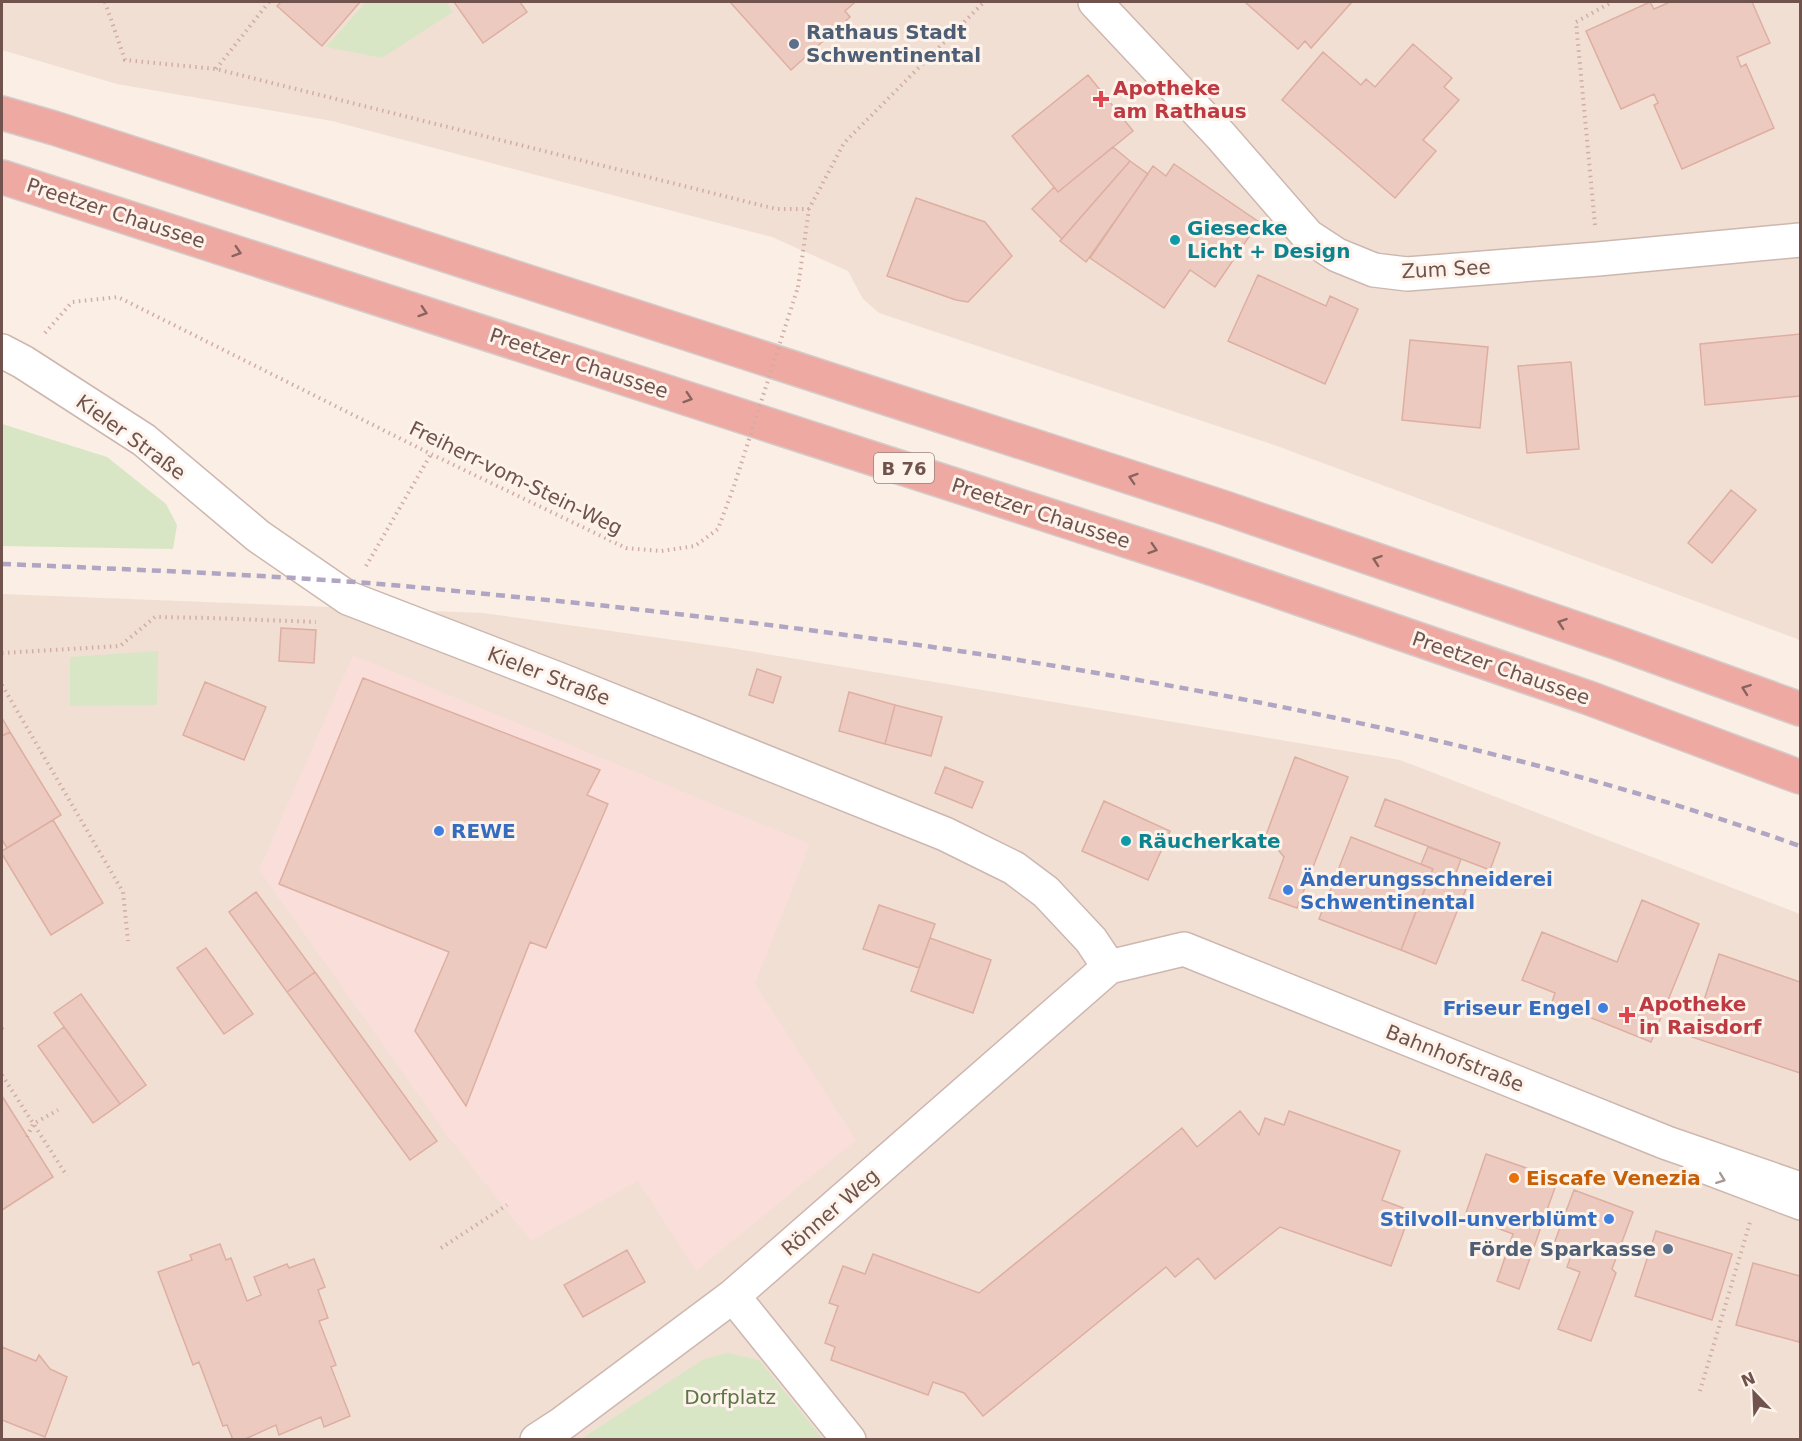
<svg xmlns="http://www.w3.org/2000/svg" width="1802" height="1441" font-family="'DejaVu Sans',sans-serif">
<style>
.residential{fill:#f1dfd4}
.commercial{fill:#f9deda}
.green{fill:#d8e6c5}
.building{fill:#edcabf;stroke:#deaea1;stroke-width:1.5}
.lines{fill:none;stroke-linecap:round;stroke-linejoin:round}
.lane-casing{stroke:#cdb7af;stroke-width:24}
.street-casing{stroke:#cdb7af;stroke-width:36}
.highway-casing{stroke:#d4cbca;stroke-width:36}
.path{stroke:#d1ada3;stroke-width:4;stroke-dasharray:1.5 4.5;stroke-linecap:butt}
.lane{stroke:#fff;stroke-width:21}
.street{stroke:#fff;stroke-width:33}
.highway{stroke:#eea9a2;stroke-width:33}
.rail{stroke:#b0a5c2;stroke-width:4.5;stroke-dasharray:9 6;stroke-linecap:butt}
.path-bridge{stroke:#d1ada3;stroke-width:4;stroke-dasharray:1.5 4.5;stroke-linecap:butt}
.oneway{stroke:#89645e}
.oneway2{stroke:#a99894}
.service-dot{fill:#5c6f8a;stroke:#fdf3eb;stroke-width:2}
.health-dot{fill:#e0444e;stroke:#fdf3eb;stroke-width:2}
.culture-dot{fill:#0f9aa8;stroke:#fdf3eb;stroke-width:2}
.shop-dot{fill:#3f7fe0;stroke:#fdf3eb;stroke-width:2}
.food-dot{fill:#e8710a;stroke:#fdf3eb;stroke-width:2}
.labels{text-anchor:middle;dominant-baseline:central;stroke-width:6;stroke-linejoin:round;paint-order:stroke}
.shield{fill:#fdf3eb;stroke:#9a837c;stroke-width:1.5}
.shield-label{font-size:18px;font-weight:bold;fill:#70534d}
.service-label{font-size:20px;font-weight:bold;fill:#4e5e75;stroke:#fdf3eb;text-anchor:start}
.health-label{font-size:20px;font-weight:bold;fill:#be3a42;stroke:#fdf3eb;text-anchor:start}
.street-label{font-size:20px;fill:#70534d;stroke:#fdf3eb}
.culture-label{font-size:20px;font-weight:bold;fill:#0d838f;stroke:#fdf3eb;text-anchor:start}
.shop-label{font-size:20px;font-weight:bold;fill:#366cbe;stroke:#fdf3eb;text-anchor:start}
.food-label{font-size:20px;font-weight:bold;fill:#c56008;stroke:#fdf3eb;text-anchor:start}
.park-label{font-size:20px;fill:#5c7546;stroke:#fdf3eb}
</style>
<rect width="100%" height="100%" fill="#faeee5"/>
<path class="residential" d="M2 2H1800V640L1277 446 879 313 863 299 848 271 772 237 332 121 117 84 2 50Z
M2 594 483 613 731 648 1400 760 1800 914V1439L2 1440Z"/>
<path class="commercial" d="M353 655 810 844 755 984 856 1140 696 1271 638 1181 531 1241 449 1138 259 870Z"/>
<path class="green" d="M366 2H446L453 12 382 58 326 47Z
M2 424 107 457 166 504 177 525 173 549 2 546Z
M158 651 157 705 70 706V657Z
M728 1353 759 1360 823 1439H581L704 1359Z"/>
<path class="building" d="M281 2H360L322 46 277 6Z
M454 2H520L527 12 483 43Z
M730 2H853L854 3 845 11 850 17 791 70Z
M1245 2H1352L1311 48 1305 41 1298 49Z
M1650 2 1654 9 1670 2H1752L1770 43 1737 57 1741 67 1746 64 1774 128 1682 169 1654 105 1658 103 1654 94 1621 109 1586 31Z
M1413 44 1452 78 1444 87 1459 100 1423 140 1436 151 1395 198 1282 100 1323 52 1361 85 1366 79 1375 87Z
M1088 75 1133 131 1058 192 1012 136Z
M1113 147 1130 161 1062 239 1032 209 1054 187 1058 192Z
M1130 161 1148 174 1086 262 1060 241Z
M1174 164 1259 222 1215 287 1190 270 1164 308 1090 258 1153 166 1166 176Z
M916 198 985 222 1012 256 968 302 956 300 887 276Z
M1258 275 1326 306 1330 296 1358 309 1325 384 1228 341Z
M1800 334V396L1705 405 1700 344Z
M1410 340 1488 347 1480 428 1402 420Z
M1571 362 1579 449 1527 453 1518 366Z
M1731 490 1756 510 1712 563 1688 543Z
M281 628 316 630 314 663 279 661Z
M757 669 781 677 773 703 749 695Z
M363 678 600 770 587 795 608 804 546 948 530 942 466 1106 415 1031 449 952 279 884Z
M205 682 266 707 244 760 183 735Z
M849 692 895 705 885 744 839 731Z
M895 705 942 717 931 756 885 744Z
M2 718 10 732 2 736Z
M10 732 61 815 7 848 2 840V736Z
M1295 757 1348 777 1297 908 1269 898 1284 857 1266 835Z
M945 767 983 782 972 808 935 793Z
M1385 799 1500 843 1490 870 1375 826Z
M1104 801 1170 831 1148 880 1082 851Z
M53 820 103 903 51 935 2 854V851Z
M1351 837 1433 869 1401 950 1319 919Z
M1428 847 1461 859 1452 884 1430 875 1433 869 1421 864Z
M1430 875 1466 889 1436 964 1401 950Z
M256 892 315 972 287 992 229 912Z
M1642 900 1699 924 1651 1042 1552 1002 1555 993 1522 980 1542 932 1617 962Z
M879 905 935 924 919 968 863 949Z
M930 938 991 960 973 1013 911 991Z
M206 948 253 1014 224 1034 177 968Z
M1719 954 1800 982V1073L1692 1037Z
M315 972 437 1141 410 1160 287 992Z
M81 994 146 1085 120 1104 54 1013Z
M64 1027 120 1104 93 1123 38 1046Z
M2 1096 53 1177 2 1210Z
M1240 1111 1259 1135 1265 1118 1284 1125 1289 1111 1400 1151 1382 1200 1411 1211 1391 1266 1280 1227 1215 1279 1198 1258 1175 1277 1166 1267 983 1416 964 1393 933 1382 928 1395 831 1360 835 1347 825 1343 838 1306 829 1303 843 1266 865 1274 873 1254 979 1293 1182 1128 1197 1147Z
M1486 1154 1558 1179 1519 1289 1497 1281 1513 1234 1465 1216Z
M1574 1190 1633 1212 1612 1269 1616 1273 1591 1341 1558 1329 1580 1272 1567 1267 1571 1256 1552 1249Z
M1656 1231 1732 1254 1712 1320 1635 1296Z
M220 1244 226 1260 231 1258 247 1301 261 1295 254 1277 287 1264 289 1268 314 1259 325 1287 318 1290 328 1318 319 1321 336 1365 331 1367 350 1416 324 1427 321 1417 279 1435 276 1425 243 1440H233L227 1425 223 1426 199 1362 193 1365 158 1272 192 1260 190 1255Z
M627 1250 645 1282 583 1317 564 1285Z
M1753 1263 1800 1276V1335L1799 1342 1736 1325Z
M2 1347 36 1361 39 1355 50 1369 67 1377 45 1437 2 1420Z"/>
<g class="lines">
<defs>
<path id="lane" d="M1694 1166 1697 1170 1800 1209"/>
<path id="street" d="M1095 2 1221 136 1308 236 1337 255 1374 270 1407 274 1598 259 1800 240
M2 351 23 362 144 440 258 536 348 598 558 679 945 834 1014 868 1046 892 1091 940 1109 967
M733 1296 849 1440
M537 1440 563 1423 733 1296 1109 967 1184 949 1667 1143 1800 1189"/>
<path id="highway" d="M2 113 54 128 1222 507 1618 643 1800 709
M2 177 1199 564 1589 698 1800 777"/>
</defs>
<use href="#lane" class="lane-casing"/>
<use href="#street" class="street-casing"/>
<use href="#highway" class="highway-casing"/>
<path class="path" d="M105 2 125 60 216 69 776 209H809
M216 69 269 2
M1595 225 1576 22 1612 2
M798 287 809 209 844 143 984 2
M45 333 72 302 118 297 431 454 626 548 661 551 695 546 718 529 734 486
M366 566 431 454
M2 653 120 646 155 617 211 618 316 622
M2 685 123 892 128 941
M2 1028 4 1027
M2 1075 67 1176
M27 1137 33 1124 58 1110
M441 1248 507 1205
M1700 1391 1750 1222"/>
<use href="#lane" class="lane"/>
<use href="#street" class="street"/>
<use href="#highway" class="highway"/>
<path class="rail" d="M2 564C124 569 246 574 368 583 441 589 515 597 588 604 746 621 904 641 1061 667 1311 708 1560 761 1800 846"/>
<path class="path-bridge" d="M734 486 798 287"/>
</g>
<defs><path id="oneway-chevron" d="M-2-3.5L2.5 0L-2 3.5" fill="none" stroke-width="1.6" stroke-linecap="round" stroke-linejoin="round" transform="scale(1.5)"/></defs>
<g class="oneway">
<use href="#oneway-chevron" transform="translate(237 252) rotate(18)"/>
<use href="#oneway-chevron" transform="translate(423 312) rotate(18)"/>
<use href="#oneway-chevron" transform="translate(688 398) rotate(18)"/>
<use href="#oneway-chevron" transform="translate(1133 478) rotate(-162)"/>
<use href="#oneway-chevron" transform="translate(1153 549) rotate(18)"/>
<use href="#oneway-chevron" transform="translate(1377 560) rotate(-161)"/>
<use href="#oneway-chevron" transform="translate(1562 623) rotate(-161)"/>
<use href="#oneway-chevron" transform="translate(1746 689) rotate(-160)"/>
</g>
<use class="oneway2" href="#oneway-chevron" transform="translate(1721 1179) rotate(21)"/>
<g class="service-dot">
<circle cx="794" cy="44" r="6"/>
<circle cx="1668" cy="1249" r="6"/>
</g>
<g class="health-dot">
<path d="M1098 90h6v6h6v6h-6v6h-6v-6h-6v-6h6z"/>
<path d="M1624 1006h6v6h6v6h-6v6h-6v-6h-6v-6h6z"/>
</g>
<g class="culture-dot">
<circle cx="1175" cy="240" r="6"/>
<circle cx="1126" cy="841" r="6"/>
</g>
<g class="shop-dot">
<circle cx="439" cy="831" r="6"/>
<circle cx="1288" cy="890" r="6"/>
<circle cx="1603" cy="1008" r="6"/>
<circle cx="1609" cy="1219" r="6"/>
</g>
<circle class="food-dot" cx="1514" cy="1178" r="6"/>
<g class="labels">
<rect class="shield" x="874" y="453" width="60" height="30" rx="4.5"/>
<g class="shield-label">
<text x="904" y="468">B 76</text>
</g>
<g class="service-label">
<text x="806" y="32">Rathaus Stadt<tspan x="806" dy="23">Schwentinental</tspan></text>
<text x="1656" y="1249" text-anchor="end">Förde Sparkasse</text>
</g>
<g class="health-label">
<text x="1113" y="88">Apotheke<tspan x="1113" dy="23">am Rathaus</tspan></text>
<text x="1639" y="1004">Apotheke<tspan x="1639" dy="23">in Raisdorf</tspan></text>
</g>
<g class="street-label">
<text transform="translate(116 213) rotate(18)">Preetzer Chaussee</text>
<text transform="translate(1446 269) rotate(-3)">Zum See</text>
<text transform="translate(579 363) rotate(18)">Preetzer Chaussee</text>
<text transform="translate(131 437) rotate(36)">Kieler Straße</text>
<text transform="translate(516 478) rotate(26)">Freiherr-vom-Stein-Weg</text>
<text transform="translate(1041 513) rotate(18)">Preetzer Chaussee</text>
<text transform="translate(1501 668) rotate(19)">Preetzer Chaussee</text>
<text transform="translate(549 676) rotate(21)">Kieler Straße</text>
<text transform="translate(1455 1058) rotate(22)">Bahnhofstraße</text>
<text transform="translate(830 1212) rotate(-41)">Rönner Weg</text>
</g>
<g class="culture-label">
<text x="1187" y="228">Giesecke<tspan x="1187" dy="23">Licht + Design</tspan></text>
<text x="1138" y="841">Räucherkate</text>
</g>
<g class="shop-label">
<text x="451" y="831">REWE</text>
<text x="1300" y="879">Änderungsschneiderei<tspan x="1300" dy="23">Schwentinental</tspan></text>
<text x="1591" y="1008" text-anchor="end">Friseur Engel</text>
<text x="1597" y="1219" text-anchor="end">Stilvoll-unverblümt</text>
</g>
<g class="food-label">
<text x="1526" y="1178">Eiscafe Venezia</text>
</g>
<g class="park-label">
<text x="730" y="1397">Dorfplatz</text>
</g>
</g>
<rect width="1802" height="1441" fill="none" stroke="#70534d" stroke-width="6"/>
<g transform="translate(1754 1393) rotate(337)" stroke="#fdf3eb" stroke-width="4.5" paint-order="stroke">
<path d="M0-4.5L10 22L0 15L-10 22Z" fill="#70534d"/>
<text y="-9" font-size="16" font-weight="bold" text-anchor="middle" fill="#70534d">N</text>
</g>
</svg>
